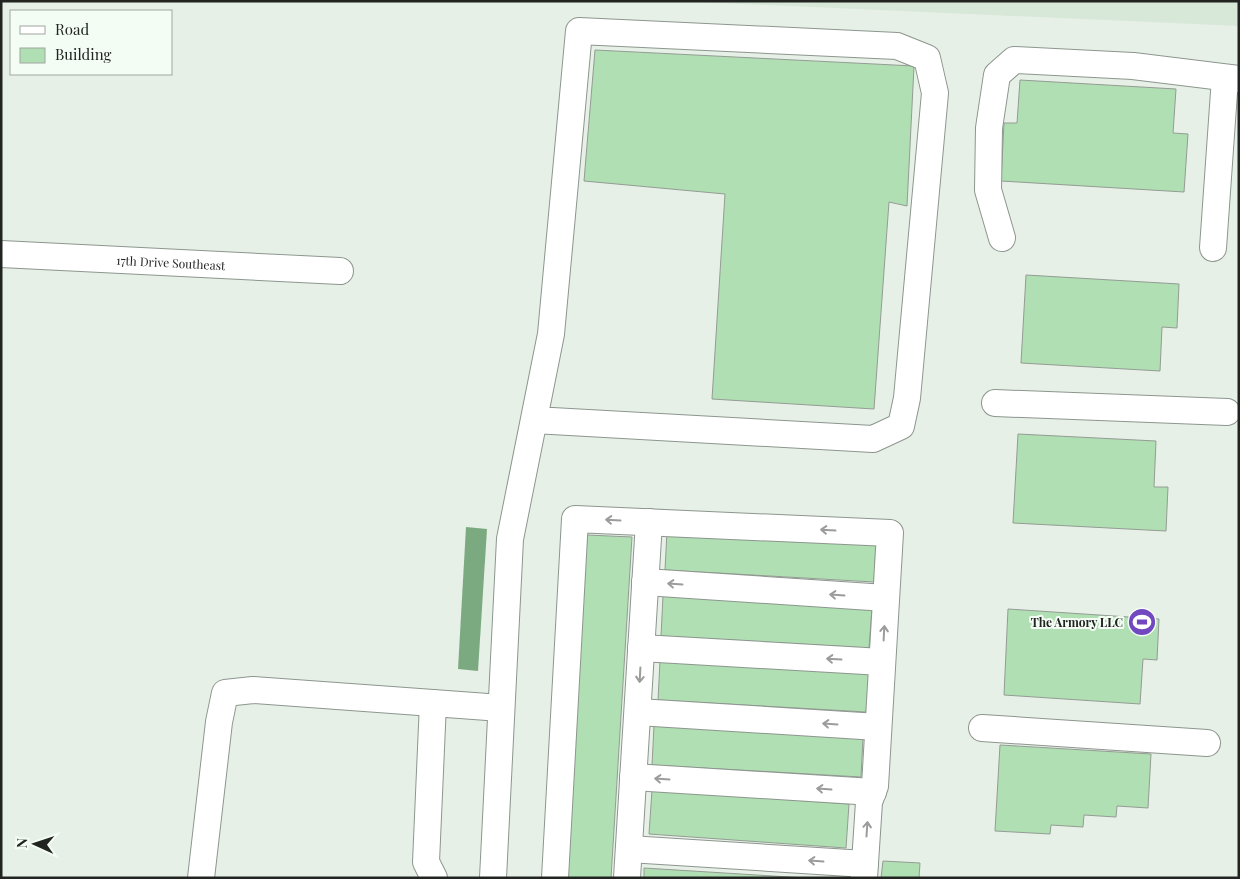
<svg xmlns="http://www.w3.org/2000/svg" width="1240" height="879" font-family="'Playfair Display',serif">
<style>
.built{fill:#d7e7d8}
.water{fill:#7caa80}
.building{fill:#afdfb3;stroke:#949c94}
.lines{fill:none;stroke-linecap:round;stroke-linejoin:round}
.minor-casing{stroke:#8d968e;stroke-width:28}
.minor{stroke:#fff;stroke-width:26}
.oneway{stroke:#9b9c9b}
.labels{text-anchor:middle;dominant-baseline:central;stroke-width:4;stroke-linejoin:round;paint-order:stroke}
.street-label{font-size:12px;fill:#212421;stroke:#f4fdf4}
.poi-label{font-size:12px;font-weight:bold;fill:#212421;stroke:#f4fdf4;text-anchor:end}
</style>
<rect width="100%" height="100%" fill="#e7f0e7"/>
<path class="built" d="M676 1H1239V26Z"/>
<path class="water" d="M466 527 487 529 478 671 458 669Z"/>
<path class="building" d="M595 50 914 66 907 206 889 202 874 409 712 399 725 194 584 181Z
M1020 80 1176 89 1173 133 1188 134 1184 192 1001 181 1004 123H1017Z
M1026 275 1179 284 1177 328 1162 327 1160 371 1021 363Z
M1018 434 1156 441 1154 487H1168L1166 531 1013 523Z
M667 531 876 543 874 582 665 570Z
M587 535 632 537 611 878H567Z
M663 596 872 608 869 648 661 636Z
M1008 609 1159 619 1157 660 1143 659 1140 704 1004 695Z
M660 661 869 673 866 712 658 700Z
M654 726 863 738 861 777 652 765Z
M1000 745 1151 754 1148 808 1117 806 1116 817 1084 815 1083 827 1051 825 1050 834 995 831Z
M652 790 849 804 846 848 649 834Z
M883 861 920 863 919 878H881Z
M644 868 805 878H644Z"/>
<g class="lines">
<defs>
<g id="minor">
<path d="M1002 238 988 190 989 128 997 75 1014 60 1133 66 1239 79"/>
<path d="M1213 248 1225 78"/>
<path id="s1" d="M1 254 340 271"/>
<path d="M995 403 1227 412"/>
<path d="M645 582 886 598"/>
<path d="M641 648 882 662"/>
<path d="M638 712 878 727"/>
<path d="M982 728 1207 743"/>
<path d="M633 777 873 792"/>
<path d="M629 849 865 864"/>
<path d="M201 878 219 722 225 693 253 690 433 703"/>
<path d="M434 878 426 862 433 703 501 708"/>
<path d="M493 878 510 539 551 334 579 31 897 46 927 58 935 93 907 398 901 426 873 439 534 420"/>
<path d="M555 878 575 519 890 533 875 786 869 802 864 878"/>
<path d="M627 878 649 522"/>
</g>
</defs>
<use href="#minor" class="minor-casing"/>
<use href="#minor" class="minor"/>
</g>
<defs><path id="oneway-shaft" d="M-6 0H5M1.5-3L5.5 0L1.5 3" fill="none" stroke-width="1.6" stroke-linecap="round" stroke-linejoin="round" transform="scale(1.25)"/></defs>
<g class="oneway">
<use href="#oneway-shaft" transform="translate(613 520) rotate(-177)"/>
<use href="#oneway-shaft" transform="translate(828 530) rotate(-177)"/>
<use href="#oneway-shaft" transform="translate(675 584) rotate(-176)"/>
<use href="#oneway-shaft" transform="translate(837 595) rotate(-176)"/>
<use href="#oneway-shaft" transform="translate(884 633) rotate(-87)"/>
<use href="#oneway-shaft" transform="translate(834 659) rotate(-177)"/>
<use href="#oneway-shaft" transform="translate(640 675) rotate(93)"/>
<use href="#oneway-shaft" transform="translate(830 724) rotate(-176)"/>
<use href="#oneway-shaft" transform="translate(662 779) rotate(-176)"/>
<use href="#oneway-shaft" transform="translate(824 789) rotate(-176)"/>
<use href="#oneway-shaft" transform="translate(867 829) rotate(-86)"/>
<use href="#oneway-shaft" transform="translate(816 861) rotate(-176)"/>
</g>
<defs>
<symbol id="stadium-disc" viewBox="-11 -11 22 22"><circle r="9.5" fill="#7248c1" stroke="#f4fdf4"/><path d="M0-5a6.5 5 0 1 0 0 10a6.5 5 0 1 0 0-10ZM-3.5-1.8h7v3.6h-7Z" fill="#fff"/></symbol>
</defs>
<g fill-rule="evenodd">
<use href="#stadium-disc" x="1126" y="606" width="32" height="32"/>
</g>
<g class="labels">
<g class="street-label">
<text stroke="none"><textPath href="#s1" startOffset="170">17th Drive Southeast</textPath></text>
</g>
<g class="poi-label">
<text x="1123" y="622">The Armory LLC</text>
</g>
</g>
<rect width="1240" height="879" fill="none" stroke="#212421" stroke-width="5"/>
<rect x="10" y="10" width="162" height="65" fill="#f4fdf4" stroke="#a0a6a0"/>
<rect x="20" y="26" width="25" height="8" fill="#ffffff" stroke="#a0a6a0"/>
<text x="55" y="35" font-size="15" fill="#212421">Road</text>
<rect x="20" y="48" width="25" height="15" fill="#afdfb3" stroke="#a0a6a0"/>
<text x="55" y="60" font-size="15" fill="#212421">Building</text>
<g transform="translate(35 844) rotate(273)" stroke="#f4fdf4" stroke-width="4" paint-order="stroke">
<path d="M0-4L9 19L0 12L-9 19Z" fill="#212421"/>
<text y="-8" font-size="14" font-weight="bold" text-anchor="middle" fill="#212421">N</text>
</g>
</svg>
